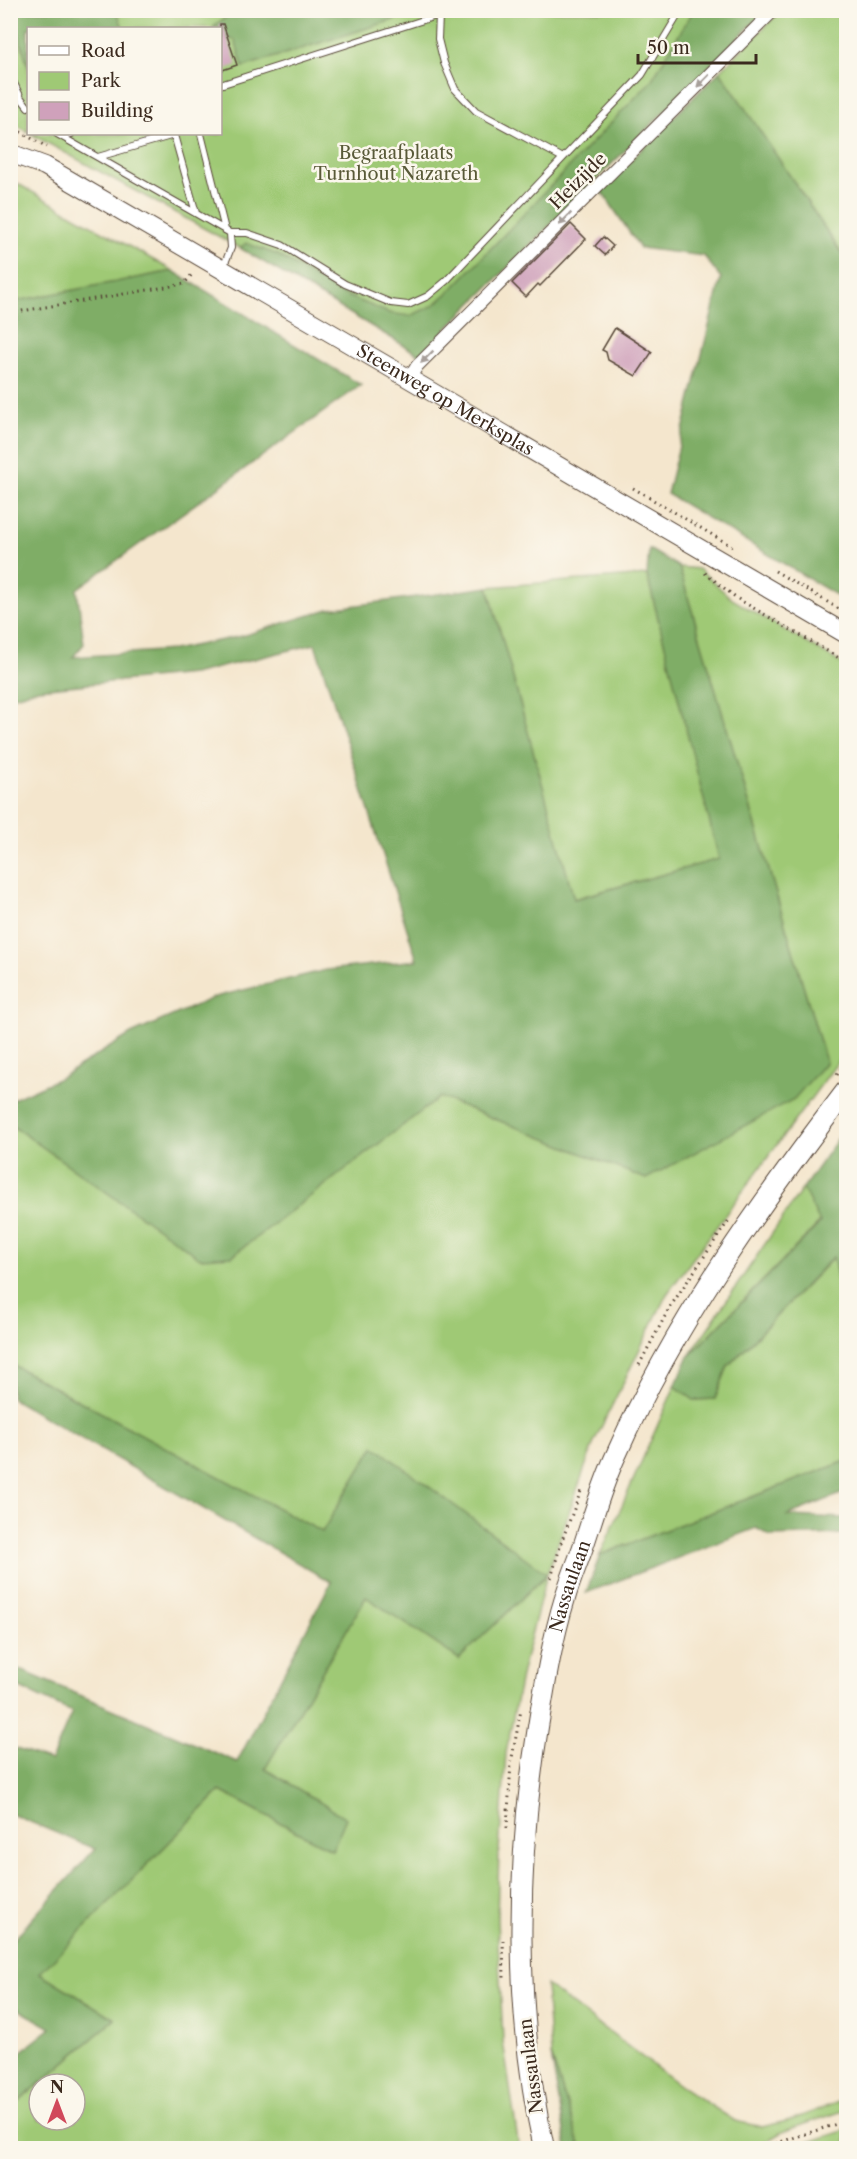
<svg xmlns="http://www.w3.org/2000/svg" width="857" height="2159" font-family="'Libre Caslon Text',serif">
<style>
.green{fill:#9fc975;stroke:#6d7a4a;stroke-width:1.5}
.forest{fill:#7fad66;stroke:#5d6c42;stroke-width:1.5}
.building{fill:#cfa1bb}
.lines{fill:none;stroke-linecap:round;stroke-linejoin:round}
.lane-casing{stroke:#574638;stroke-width:8}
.street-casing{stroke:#574638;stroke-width:14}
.secondary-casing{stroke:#574638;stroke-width:20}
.primary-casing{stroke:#574638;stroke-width:22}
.path{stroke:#574638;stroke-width:3;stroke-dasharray:1.5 4.5;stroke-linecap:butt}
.lane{stroke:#fff;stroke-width:6}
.street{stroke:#fff;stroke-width:12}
.secondary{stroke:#fff;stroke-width:18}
.primary{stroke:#fff;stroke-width:20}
.oneway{fill:#a79f9a}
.labels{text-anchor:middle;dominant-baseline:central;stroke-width:5;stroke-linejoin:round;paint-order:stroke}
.park-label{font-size:18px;fill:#595a38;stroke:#fbf7ec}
.street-label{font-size:18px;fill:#3b2a1e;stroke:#fbf7ec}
</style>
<rect width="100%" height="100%" fill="#fbf7ec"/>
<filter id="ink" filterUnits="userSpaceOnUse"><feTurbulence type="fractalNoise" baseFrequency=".0167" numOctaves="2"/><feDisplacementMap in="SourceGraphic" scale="12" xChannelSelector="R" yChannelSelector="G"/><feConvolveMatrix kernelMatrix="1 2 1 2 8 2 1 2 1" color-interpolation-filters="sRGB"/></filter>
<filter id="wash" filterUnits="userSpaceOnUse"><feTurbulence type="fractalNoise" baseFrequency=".008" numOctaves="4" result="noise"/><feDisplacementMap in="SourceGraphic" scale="24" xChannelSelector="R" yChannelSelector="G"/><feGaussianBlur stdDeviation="1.35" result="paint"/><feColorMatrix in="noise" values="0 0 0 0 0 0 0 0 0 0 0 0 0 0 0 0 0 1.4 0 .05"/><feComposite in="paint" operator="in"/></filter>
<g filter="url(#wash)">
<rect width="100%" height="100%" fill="#f4e6cd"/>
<path class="green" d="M10 11H765L420 355 240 248 31 134H220V28H28V132L11 122Z
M781 11H846V260L720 71Z
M11 180 173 271 11 302Z
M679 567 699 569 732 599 846 666V1051L667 1294 594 1442 547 1574 522 1671 506 1753 499 1851 497 1920 503 2041 519 2148H11L10 2108 39 2084V2120H75V2084H39L115 2019 39 1973 220 1791 332 1850 345 1818 264 1769 366 1597 459 1659 374 1447 322 1533 11 1364V1129L13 1127 232 1256 440 1097 646 1179 826 1062Z
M647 575 720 859 573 899 488 587Z
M803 1188 820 1222 689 1356Z
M834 1257 846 1318V1461L600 1555 675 1386 694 1400 715 1399 728 1366Z
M546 1985 682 2087 735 2121 762 2127 791 2120 846 2099V2110L782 2132 755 2148H581L551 2055Z
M846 2130V2148H790Z"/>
<path class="forest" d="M73 10 117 11 123 28H28V67L12 11Z
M235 11H422L243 67 235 40 221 37 220 28H214L215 25Z
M693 11H765L420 355 240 248 246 243 278 255 340 293 389 313 410 316 434 305 453 288 651 81Z
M720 71 846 260V601L667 494 721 278 704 256 640 248 601 190Z
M173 271 361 385 77 589 84 644 73 657 173 650 242 636 329 609 488 587 574 899 719 859 647 575 649 549 679 567 826 1062 794 1099 646 1179 440 1097 232 1256 200 1258 14 1127 11 1129V1100L60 1078 131 1034 215 997 326 970 417 960 315 644 193 674 38 689 11 697V302Z
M846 1127V1318L833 1257 728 1366 715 1399 694 1400 675 1386 689 1356 820 1223 803 1188Z
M11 1364 322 1532 374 1446 547 1574 459 1659 366 1597 265 1769 346 1818 332 1850 220 1791 40 1973 115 2019 11 2108V2060L51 2028 11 2005V1942L95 1849 11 1814V1747L51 1761 72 1712 11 1684V1666L237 1762 331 1582 11 1398Z
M846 1461V1492L786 1516 846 1518V1534L770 1536 756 1528 586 1593 600 1555Z
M551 2055 581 2148H567Z"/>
<g id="blocks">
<path class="building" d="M220 24H223L237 65 220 71Z
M571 224 586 239 540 286 538 284 526 297 512 283Z
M603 237 613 246 605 255 595 246Z
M615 328 652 352 636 376 608 360 606 352 602 350Z"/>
</g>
</g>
<g filter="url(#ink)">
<use href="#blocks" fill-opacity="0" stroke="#574638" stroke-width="1.5"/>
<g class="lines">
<defs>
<path id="lane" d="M442 10 439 15 438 39 444 63 455 89 476 111 563 158
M10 75 21 98 28 107
M220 85 439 15
M57 134 230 233 231 248 223 268
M201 134 225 230
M62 137 71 134
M98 157 174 135 196 213
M230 233H247L282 245 345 284 391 303 408 305 428 296 446 281 642 75 681 10"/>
<path id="street" d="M409 379 417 366 774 10"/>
<g id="secondary">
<path id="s1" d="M10 153 45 166 846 634"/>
</g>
<g id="primary">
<path id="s2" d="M544 2148C514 2014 516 1863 538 1727 545 1684 552 1640 565 1598 570 1580 578 1562 584 1544 594 1514 603 1482 617 1453 675 1322 760 1204 846 1091"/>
</g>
</defs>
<use href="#lane" class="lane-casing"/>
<use href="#street" class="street-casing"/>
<use href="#secondary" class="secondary-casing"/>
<use href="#primary" class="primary-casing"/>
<path class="path" d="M10 126 47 147
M10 313 184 284 194 272
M633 488 733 547
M775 571 846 613
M705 573 738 599 846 662
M837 1075 846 1062
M639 1365 670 1307 729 1220
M551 1578 562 1540 581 1491
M507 1828 511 1763 521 1710
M503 1940 504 1978
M772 2148 777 2143 846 2121"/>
<use href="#lane" class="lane"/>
<use href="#street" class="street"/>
<use href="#secondary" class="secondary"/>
<use href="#primary" class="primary"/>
</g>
<defs><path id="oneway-solid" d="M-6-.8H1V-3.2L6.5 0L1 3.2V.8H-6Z" transform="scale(1.5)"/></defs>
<g class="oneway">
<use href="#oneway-solid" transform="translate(703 81) rotate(135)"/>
<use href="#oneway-solid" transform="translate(565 219) rotate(135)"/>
<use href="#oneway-solid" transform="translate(427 357) rotate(135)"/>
</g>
</g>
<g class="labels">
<g class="park-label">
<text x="396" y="153">Begraafplaats<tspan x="396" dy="21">Turnhout Nazareth</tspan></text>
</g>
<g class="street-label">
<text transform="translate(578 181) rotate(-45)">Heizijde</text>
<text stroke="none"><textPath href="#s1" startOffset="501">Steenweg op Merksplas</textPath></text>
<text stroke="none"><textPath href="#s2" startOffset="568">Nassaulaan</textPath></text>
<text transform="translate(531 2066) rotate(-97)">Nassaulaan</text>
</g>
</g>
<rect width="857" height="2159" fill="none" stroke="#fbf7ec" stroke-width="36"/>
<rect x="27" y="27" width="195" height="108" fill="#fbf7ec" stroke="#aea59a" stroke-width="1.5"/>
<rect x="39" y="46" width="30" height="9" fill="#ffffff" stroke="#aea59a" stroke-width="1.5"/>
<text x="81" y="57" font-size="18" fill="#3b2a1e">Road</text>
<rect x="39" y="72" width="30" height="18" fill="#9fc975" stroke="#aea59a" stroke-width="1.5"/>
<text x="81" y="87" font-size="18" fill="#3b2a1e">Park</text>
<rect x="39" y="102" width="30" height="18" fill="#cfa1bb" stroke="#aea59a" stroke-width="1.5"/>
<text x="81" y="117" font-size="18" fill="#3b2a1e">Building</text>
<g transform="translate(57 2102)"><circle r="28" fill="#fbf7ec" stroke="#aea59a" stroke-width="1.5"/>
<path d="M0-4.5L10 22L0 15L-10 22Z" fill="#d1495b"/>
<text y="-9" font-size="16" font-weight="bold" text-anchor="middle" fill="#3b2a1e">N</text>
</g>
<path d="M638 54v9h118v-9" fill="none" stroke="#3b2a1e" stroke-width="3"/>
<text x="647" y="54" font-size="18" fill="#3b2a1e" stroke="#fbf7ec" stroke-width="4.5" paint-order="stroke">50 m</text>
</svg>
